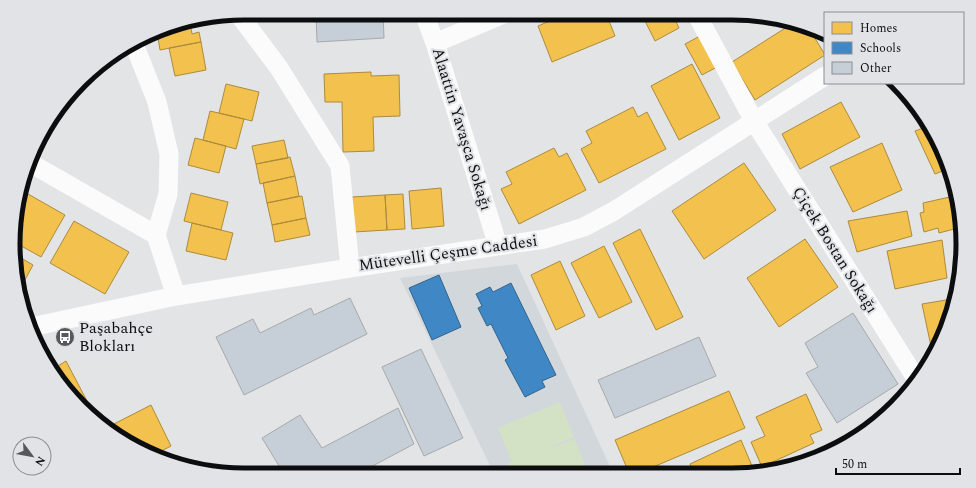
<svg xmlns="http://www.w3.org/2000/svg" width="976" height="488" font-family="Spectral,serif">
<style>
.built{fill:#d2d7dc}
.green{fill:#d3e2c4}
.homes{fill:#f2c14e;stroke:#ad8b3b}
.schools{fill:#3f88c5;stroke:#30638e}
.building{fill:#c6ced7;stroke:#a8a9aa}
.lines{fill:none;stroke-linecap:round;stroke-linejoin:round}
.minor{stroke:#fbfbfb;stroke-width:19}
.labels{text-anchor:middle;dominant-baseline:central;stroke-width:4;stroke-linejoin:round;paint-order:stroke}
.street-label{font-size:16px;fill:#0c0d0e;stroke:#e1e3e7}
.poi-label{font-size:16px;fill:#0c0d0e;stroke:#e1e3e7;text-anchor:start}
.rim{fill:none;stroke:#0c0d0e;stroke-width:5}
</style>
<rect width="100%" height="100%" fill="#e2e4e6"/>
<path class="built" d="M517 264 613 473 494 474 400 278Z"/>
<path class="green" d="M560 402 574 437 541 451 575 439 588 473 512 474 508 463 512 462 498 428Z"/>
<path class="homes" d="M568 13H606L615 36 552 62 538 26Z
M641 13H672L679 28 655 41Z
M190 22 192 34 199 32 201 42 160 50 157 32 170 25Z
M790 25 810 30 825 55 755 100 732 62Z
M700 36 717 67 702 75 685 44Z
M201 42 206 70 175 76 169 48Z
M692 64 720 118 679 140 651 86Z
M371 72V76L399 75 400 116 373 117 374 151 343 152 342 102H325L324 74Z
M226 84 259 92 252 121 219 113Z
M841 102 860 137 800 169 782 134Z
M633 107 638 117 647 112 666 149 599 183 581 149 592 143 586 131Z
M210 111 244 119 236 149 203 140Z
M926 127 950 168 935 174 915 131Z
M195 138 226 146 219 173 188 165Z
M284 140 288 158 256 164 252 146Z
M882 143 902 190 853 212 830 167Z
M554 148 559 157 567 153 586 190 519 224 501 189 512 184 506 172Z
M290 157 295 176 260 184 256 164Z
M744 163 776 210 704 259 672 211Z
M295 176 299 196 267 203 263 183Z
M441 188 444 226 412 229 409 191Z
M21 190 65 215 41 257 16 243 17 199Z
M191 193 228 202 221 230 184 221Z
M403 194 405 229 387 230 385 195Z
M385 195 387 230 354 232 352 197Z
M302 196 306 218 272 225 267 203Z
M954 196 958 228 939 233 938 228 924 232 920 213 924 212 923 203Z
M907 211 912 236 857 252 848 221Z
M306 218 310 235 275 242 272 225Z
M74 221 129 252 105 294 50 263Z
M192 223 233 233 226 260 186 251Z
M640 229 683 317 656 330 613 243Z
M805 239 838 287 779 327 747 278Z
M942 240 947 278 895 289 887 251Z
M604 246 632 302 599 318 571 263Z
M16 255 33 265 20 289 15 274Z
M560 261 585 316 556 330 531 275Z
M952 299 939 346 936 350 932 351 922 304Z
M66 361 87 401 79 405 53 369Z
M729 391 745 428 639 473H629L615 440Z
M806 394 822 430 810 435 814 443 762 467 751 442 765 436 756 417Z
M151 405 171 446 154 455 142 451 108 427Z
M741 440 755 473H694L690 464Z
M684 467 687 473H670Z"/>
<path class="schools" d="M439 275 461 327 432 340 409 288Z
M511 283 556 375 542 381 545 387 525 397 505 360 508 358 491 324 487 326 478 308 482 306 476 294 490 287 493 292Z"/>
<path class="building" d="M316 13H383L384 38 317 42Z
M350 298 367 334 244 395 216 337 253 319 260 333 311 308 314 315Z
M853 313 898 384 837 423 806 373 818 367 805 343Z
M699 337 716 376 615 418 598 380Z
M421 349 463 438 424 456 382 367Z
M398 408 414 444 365 470 368 474H284L262 438 300 415 322 448Z"/>
<g class="lines">
<path class="minor" d="M424 13 435 43 498 246
M696 13 754 121 917 380
M237 14 240 16 279 68 340 166 350 268
M435 43 506 13
M134 44 157 102 169 154 168 194 156 235 176 296
M32 164 156 235
M31 327 176 296 350 268 545 239 584 227 614 211 825 76"/>
</g>
<defs>
<symbol id="bus-disc" viewBox="-11 -11 22 22"><circle r="9.5" fill="#57585a" stroke="#e1e3e7"/><path d="M-5-6H5V4H4V6H2V4H-2V6H-4V4H-5ZM-3.5-4V0h7V-4ZM-3.5 1.2v1.5H-2V1.2ZM2 1.2v1.5H3.5V1.2Z" fill="#fff"/></symbol>
</defs>
<g fill-rule="evenodd">
<use href="#bus-disc" x="54" y="326" width="22" height="22"/>
</g>
<g class="labels">
<g class="street-label">
<text transform="translate(462 129) rotate(73)">Alaattin Yavaşca Sokağı</text>
<text transform="translate(835 250) rotate(58)">Çiçek Bostan Sokağı</text>
<text transform="translate(448 253) rotate(-8)">Mütevelli Çeşme Caddesi</text>
</g>
<g class="poi-label">
<text x="79" y="328">Paşabahçe<tspan x="79" dy="18">Blokları</tspan></text>
</g>
</g>
<path d="M0 0H976V488H0ZM244 20H732A224 224 0 0 1 956 244V244A224 224 0 0 1 732 468H244A224 224 0 0 1 20 244V244A224 224 0 0 1 244 20Z" fill="#e1e3e7" fill-rule="evenodd"/>
<path class="rim" d="M244 20H732A224 224 0 0 1 956 244V244A224 224 0 0 1 732 468H244A224 224 0 0 1 20 244V244A224 224 0 0 1 244 20Z"/>
<rect x="824" y="12" width="140" height="72" fill="#e1e3e7" stroke="#8c8d90"/>
<rect x="832" y="22" width="20" height="12" fill="#f2c14e" stroke="#8c8d90"/>
<text x="860" y="32" font-size="12" fill="#0c0d0e">Homes</text>
<rect x="832" y="42" width="20" height="12" fill="#3f88c5" stroke="#8c8d90"/>
<text x="860" y="52" font-size="12" fill="#0c0d0e">Schools</text>
<rect x="832" y="62" width="20" height="12" fill="#c6ced7" stroke="#8c8d90"/>
<text x="860" y="72" font-size="12" fill="#0c0d0e">Other</text>
<g transform="translate(32 456) rotate(122)"><circle r="19" fill="#e1e3e7" stroke="#8c8d90"/>
<path d="M0-3L7 15L0 10L-7 15Z" fill="#57585a"/>
<text y="-6" font-size="11" font-weight="bold" text-anchor="middle" fill="#0c0d0e">N</text>
</g>
<path d="M836 468v6h124v-6" fill="none" stroke="#0c0d0e" stroke-width="2"/>
<text x="842" y="468" font-size="12" fill="#0c0d0e" stroke="#e1e3e7" stroke-width="3" paint-order="stroke">50 m</text>
</svg>
